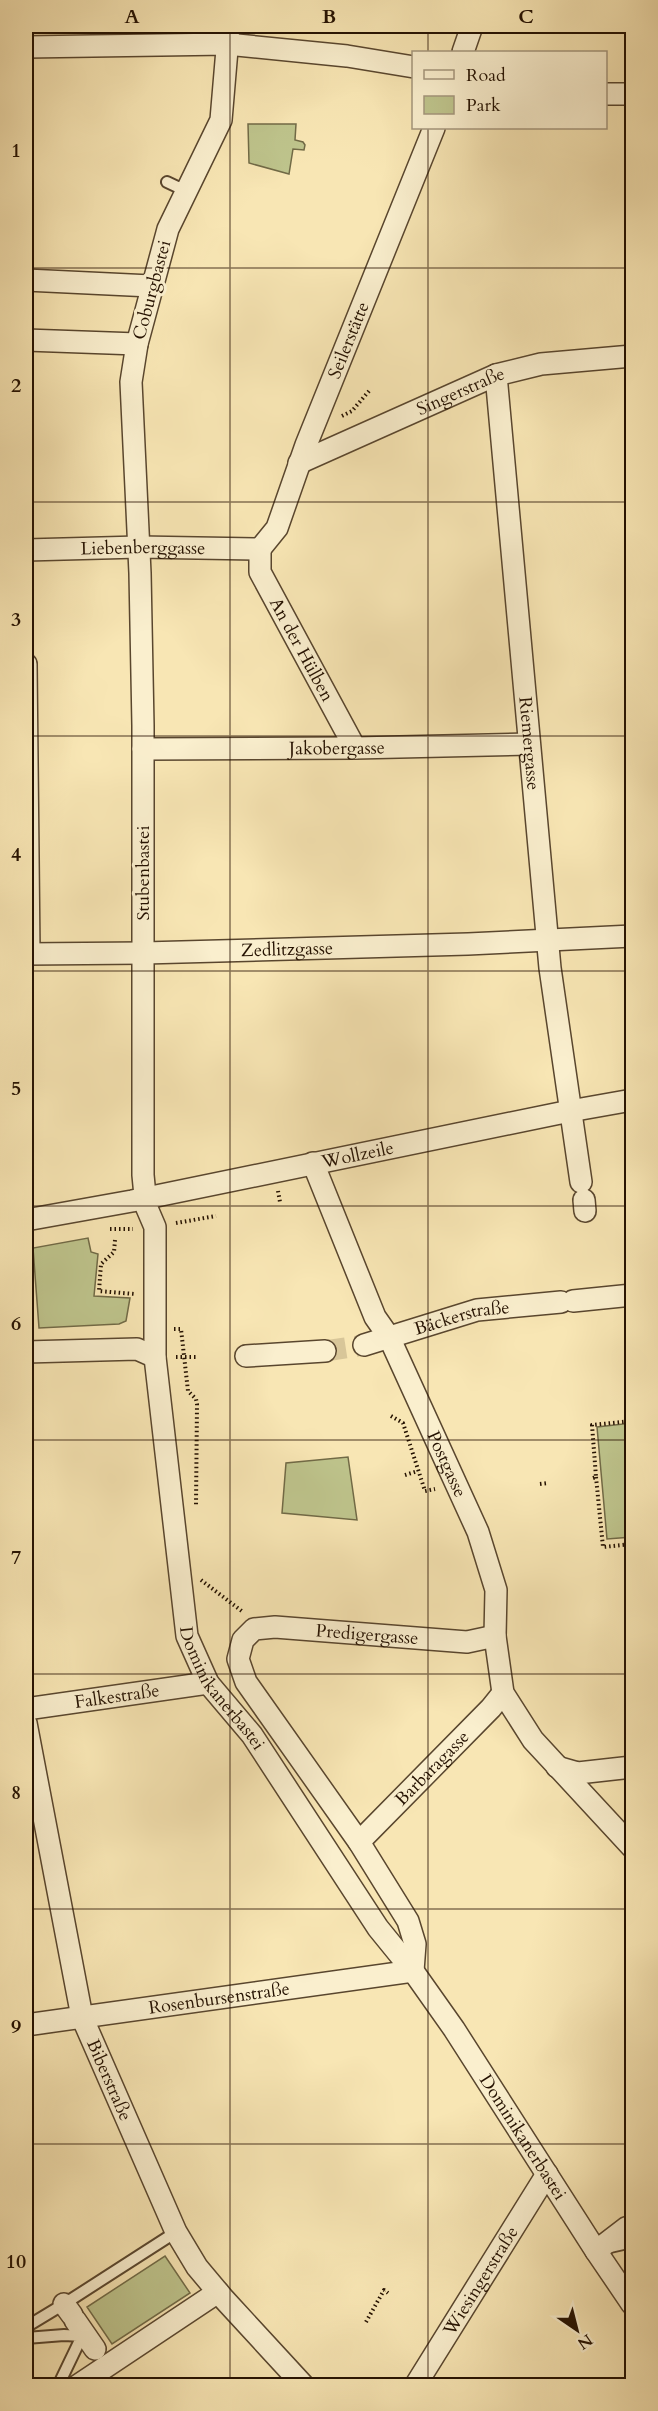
<svg xmlns="http://www.w3.org/2000/svg" width="658" height="2411" font-family="Cardo,serif">
<style>
.green{fill:#bec48c;stroke:#716a46;stroke-width:1.5}
.lines{fill:none;stroke-linecap:round;stroke-linejoin:round}
.street-tunnel{stroke:#d8c699;stroke-width:21;stroke-dasharray:21 10;stroke-linecap:butt}
.lane-casing{stroke:#59462e;stroke-width:14}
.street-casing{stroke:#59462e;stroke-width:24}
.path{stroke:#241101;stroke-width:4;stroke-dasharray:1.5 3;stroke-linecap:butt}
.lane{stroke:#faefce;stroke-width:10}
.street{stroke:#faefce;stroke-width:21}
.grid{fill:none;stroke:#241101;stroke-width:1.5;stroke-opacity:0.55}
.labels{text-anchor:middle;dominant-baseline:central;stroke-width:6;stroke-linejoin:round;paint-order:stroke}
.street-label{font-size:18px;fill:#241101;stroke:#faefce}
.neatline{fill:none;stroke:#241101;stroke-width:2}
.grid-label{font-size:20px;text-anchor:middle;font-weight:bold;fill:#241101}
</style>
<rect width="100%" height="100%" fill="#f8e6b4"/>
<filter id="stains"><feTurbulence type="fractalNoise" baseFrequency=".00333" numOctaves="4"/><feColorMatrix values="0 0 0 0 .2 0 0 0 0 .09 0 0 0 0 .02 0 0 0 .5 -.17"/></filter>
<radialGradient id="worn" r=".72"><stop offset=".6" stop-color="#630" stop-opacity="0"/><stop offset="1" stop-color="#630" stop-opacity=".3"/></radialGradient>
<path class="green" d="M248 124H296L295 140 303 142 305 145 304 150 293 149 289 174 249 163Z
M88 1238 91 1252 98 1254 94 1296 130 1298 126 1321 119 1324 39 1328 33 1248Z
M632 1423V1537L607 1539 597 1427Z
M348 1457 357 1520 282 1513 286 1463Z
M165 2256 190 2293 112 2344 87 2307Z"/>
<g class="lines">
<path class="street-tunnel" d="M325 1351 364 1345"/>
<defs>
<path id="lane" d="M167 182 186 191
M610 2247 632 2242
M26 2327 64 2304 176 2232
M26 2338 64 2335 82 2336 58 2386"/>
<g id="street">
<path id="s1" d="M229 26 221 120 168 229 137 344 131 382 140 573 143 726V1175L146 1206 155 1227V1357L187 1636 208 1683 252 1735 378 1928 413 1971 454 2029 596 2251 632 2304"/>
<path d="M26 47 227 44 347 56 414 67"/>
<path d="M463 52 472 26"/>
<path d="M606 94H632"/>
<path d="M26 280 151 286"/>
<path d="M26 340 137 344"/>
<path id="s2" d="M496 375 550 968 581 1182"/>
<path id="s3" d="M299 463 496 375 541 364 632 356"/>
<path id="s4" d="M260 549 277 528 306 445 434 128"/>
<path id="s5" d="M260 549V572L355 748"/>
<path id="s6" d="M26 550 139 547 260 549"/>
<path d="M26 664 29 954"/>
<path id="s7" d="M143 749 355 748 529 744"/>
<path id="s8" d="M26 954 144 953 468 944 632 936"/>
<path id="s9" d="M313 1163 375 1317 389 1337 478 1532 496 1590 495 1636 503 1693 533 1740 632 1847"/>
<path d="M584 1200 585 1211"/>
<path id="s10" d="M26 1220 132 1201 570 1111 632 1100"/>
<path d="M573 1301 632 1295"/>
<path id="s11" d="M364 1345 477 1310 561 1302"/>
<path d="M26 1352 137 1349 155 1357"/>
<path d="M246 1356 325 1351"/>
<path id="s12" d="M26 1709 208 1683"/>
<path id="s13" d="M26 1723 82 2017 176 2232 197 2267 223 2298 304 2386"/>
<path d="M557 1767 578 1773 632 1767"/>
<path id="s14" d="M359 1842 491 1708 503 1693"/>
<path id="s15" d="M413 1971 415 1944 408 1921 359 1842 246 1682 238 1659 243 1640 254 1629 275 1627 467 1642 495 1636"/>
<path id="s16" d="M26 2025 413 1971"/>
<path d="M596 2251 626 2228 632 2226"/>
<path d="M64 2304 72 2315"/>
<path d="M75 2320 95 2349"/>
<path d="M77 2386 218 2292"/>
<path id="s17" d="M415 2386 547 2174"/>
</g>
</defs>
<use href="#lane" class="lane-casing"/>
<use href="#street" class="street-casing"/>
<path class="path" d="M342 416 352 411 369 391
M278 1191 280 1202
M176 1223 216 1216
M110 1229H133
M115 1240 114 1252 101 1264 99 1291 135 1294
M26 1292 29 1331
M174 1329H181L188 1391 196 1399 197 1404 196 1505
M176 1357H196
M391 1416 403 1423 425 1491 435 1489
M405 1475 418 1471
M596 1477 603 1547 632 1544
M593 1478 596 1477 592 1425 632 1421
M540 1484 548 1483
M201 1580 243 1612
M366 2322 384 2290 388 2293"/>
<use href="#lane" class="lane"/>
<use href="#street" class="street"/>
</g>
<path class="grid" d="M230 26V2386M428 26V52M428 128V2386M26 268H632M26 502H632M26 736H632M26 971H632M26 1206H632M26 1440H632M26 1674H632M26 1909H632M26 2144H632"/>
<g class="labels">
<g class="street-label">
<text transform="translate(152 290) rotate(-75)">Coburgbastei</text>
<text stroke="none"><textPath href="#s4" startOffset="228">Seilerstätte</textPath></text>
<text stroke="none"><textPath href="#s3" startOffset="177">Singerstraße</textPath></text>
<text stroke="none"><textPath href="#s6" startOffset="117">Liebenberggasse</textPath></text>
<text stroke="none"><textPath href="#s5" startOffset="111">An der Hülben</textPath></text>
<text stroke="none"><textPath href="#s2" startOffset="370">Riemergasse</textPath></text>
<text stroke="none"><textPath href="#s7" startOffset="194">Jakobergasse</textPath></text>
<text transform="translate(143 873) rotate(-90)">Stubenbastei</text>
<text stroke="none"><textPath href="#s8" startOffset="261">Zedlitzgasse</textPath></text>
<text stroke="none"><textPath href="#s10" startOffset="338">Wollzeile</textPath></text>
<text stroke="none"><textPath href="#s11" startOffset="102">Bäckerstraße</textPath></text>
<text stroke="none"><textPath href="#s9" startOffset="330">Postgasse</textPath></text>
<text stroke="none"><textPath href="#s15" startOffset="513">Predigergasse</textPath></text>
<text stroke="none"><textPath href="#s1" startOffset="1694">Dominikanerbastei</textPath></text>
<text stroke="none"><textPath href="#s12" startOffset="92">Falkestraße</textPath></text>
<text stroke="none"><textPath href="#s14" startOffset="104">Barbaragasse</textPath></text>
<text stroke="none"><textPath href="#s16" startOffset="195">Rosenbursenstraße</textPath></text>
<text stroke="none"><textPath href="#s13" startOffset="368">Biberstraße</textPath></text>
<text stroke="none"><textPath href="#s1" startOffset="2236">Dominikanerbastei</textPath></text>
<text stroke="none"><textPath href="#s17" startOffset="124">Wiesingerstraße</textPath></text>
</g>
</g>
<rect width="658" height="2411" fill="none" stroke="#f8e6b4" stroke-width="66"/>
<rect x="412" y="51" width="195" height="78" fill="#faefce" stroke="#a4967c" stroke-width="1.5"/>
<rect x="424" y="70" width="30" height="9" fill="#faefce" stroke="#a4967c" stroke-width="1.5"/>
<text x="466" y="81" font-size="18" fill="#241101">Road</text>
<rect x="424" y="96" width="30" height="18" fill="#bec48c" stroke="#a4967c" stroke-width="1.5"/>
<text x="466" y="111" font-size="18" fill="#241101">Park</text>
<g transform="translate(577 2330) rotate(145)" stroke="#faefce" stroke-width="4.5" paint-order="stroke">
<path d="M0-4.5L10 22L0 15L-10 22Z" fill="#241101"/>
<text y="-9" font-size="16" font-weight="bold" text-anchor="middle" fill="#241101">N</text>
</g>
<rect x="33" y="33" width="592" height="2345" class="neatline"/>
<g class="grid-label">
<text x="132" y="23">A</text>
<text x="329" y="23">B</text>
<text x="526" y="23">C</text>
<text x="16" y="157">1</text>
<text x="16" y="392">2</text>
<text x="16" y="626">3</text>
<text x="16" y="861">4</text>
<text x="16" y="1095">5</text>
<text x="16" y="1330">6</text>
<text x="16" y="1564">7</text>
<text x="16" y="1799">8</text>
<text x="16" y="2033">9</text>
<text x="16" y="2268">10</text>
</g>
<rect width="100%" height="100%" filter="url(#stains)"/>
<rect width="100%" height="100%" fill="url(#worn)"/>
</svg>
